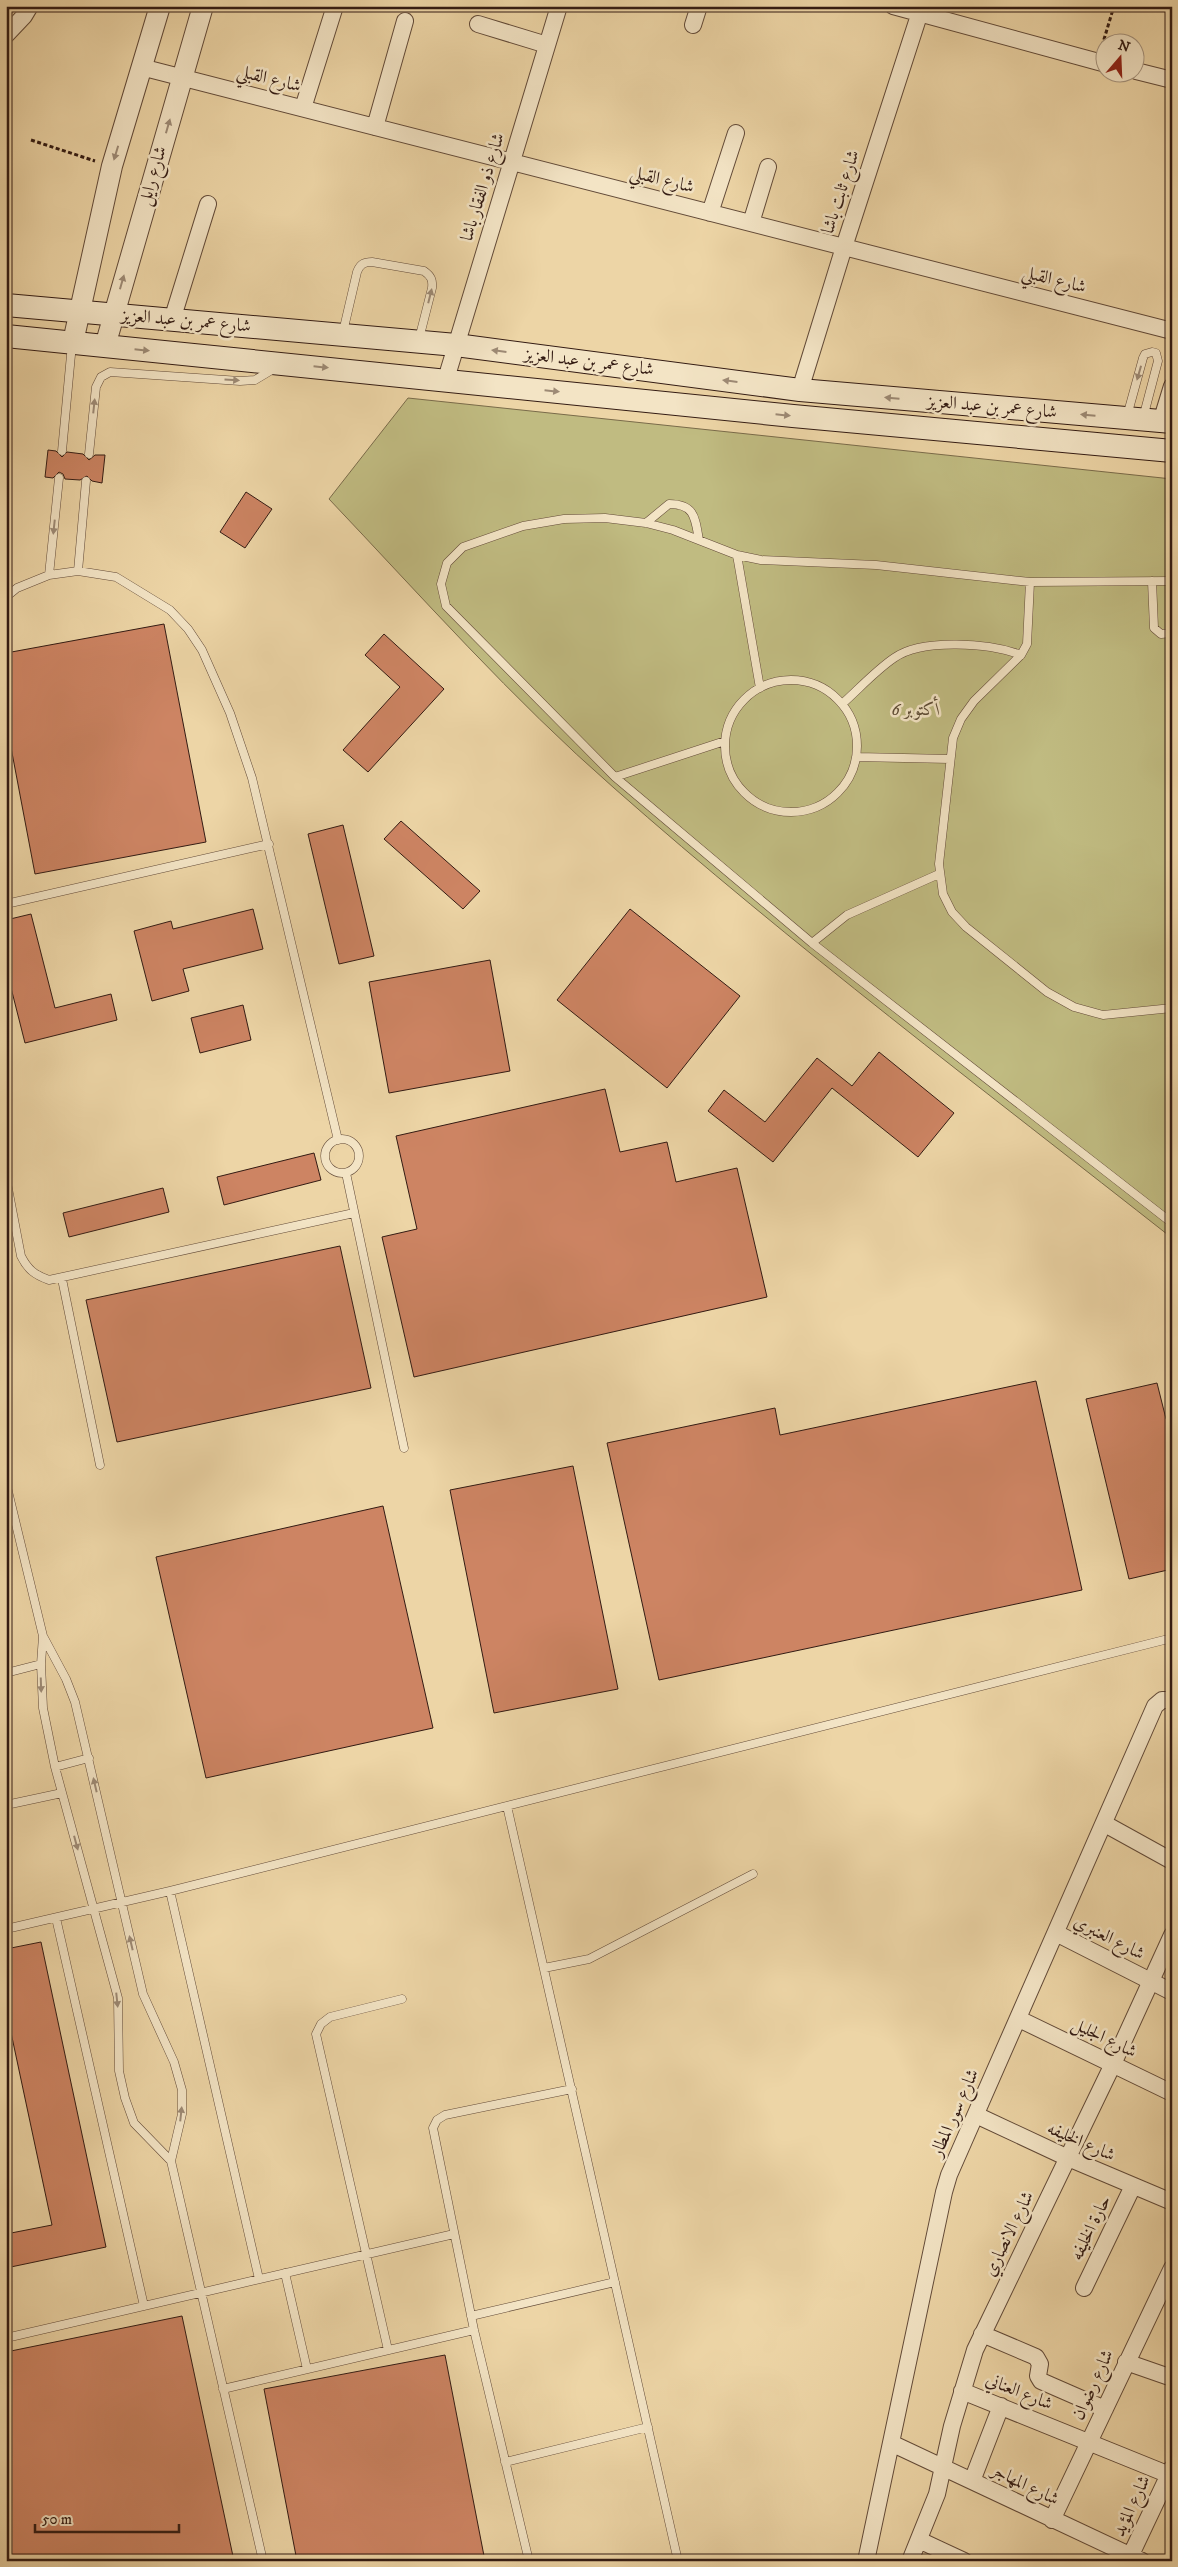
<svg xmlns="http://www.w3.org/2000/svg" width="1178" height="2567" font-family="'IM FELL DW Pica',Amiri,serif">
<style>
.green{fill:#c0bb81;stroke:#7a6b4a}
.building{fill:#cd8463;stroke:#331b13}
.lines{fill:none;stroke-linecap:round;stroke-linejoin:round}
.service-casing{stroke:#624a38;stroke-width:9}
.minor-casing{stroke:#624a38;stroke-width:18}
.tertiary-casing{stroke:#624a38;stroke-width:22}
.secondary-casing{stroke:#331b13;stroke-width:24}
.path{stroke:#331b13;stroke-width:3;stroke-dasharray:4 2.5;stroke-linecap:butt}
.service{stroke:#f3e4c5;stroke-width:8}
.minor{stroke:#f3e4c5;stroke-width:16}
.tertiary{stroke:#f3e4c5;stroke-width:20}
.secondary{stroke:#f3e4c5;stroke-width:22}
.oneway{fill:#9d8a75}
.labels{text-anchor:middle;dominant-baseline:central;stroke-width:5;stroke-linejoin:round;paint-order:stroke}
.street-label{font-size:18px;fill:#331b13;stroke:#f3e4c5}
.park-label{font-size:18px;font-style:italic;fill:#5d4b34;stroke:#f3e4c5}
</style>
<rect width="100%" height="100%" fill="#edd5a6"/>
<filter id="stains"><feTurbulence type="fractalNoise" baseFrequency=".004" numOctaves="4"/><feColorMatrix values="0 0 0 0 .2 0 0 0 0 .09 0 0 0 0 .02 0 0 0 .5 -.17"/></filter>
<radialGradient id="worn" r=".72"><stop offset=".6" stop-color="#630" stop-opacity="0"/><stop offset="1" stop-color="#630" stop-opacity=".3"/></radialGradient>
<path class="green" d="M408 398 1172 479V1238C984 1090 793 946 614 788 512 699 422 597 329 499Z"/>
<path class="building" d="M48 450 56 451 62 457 67 452 83 454 89 460 95 455H105L102 483 92 481 87 476 80 480 65 479 63 474 59 472 53 478 45 477Z
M246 492 272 509 245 548 220 532Z
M164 624 206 842 35 874 6 721V653Z
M384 634 444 689 368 772 343 750 400 687 365 655Z
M401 821 480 891 463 909 384 839Z
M343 825 374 956 339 964 308 834Z
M253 909 263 949 183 969 189 991 152 1001 134 931 171 921 173 929Z
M630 909 740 996 667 1088 557 1000Z
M31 914 55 1008 111 994 117 1020 25 1043 6 968V920Z
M490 960 510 1071 389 1093 369 982Z
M243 1005 251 1040 200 1053 191 1018Z
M879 1052 954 1113 918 1157 832 1088 773 1162 708 1111 724 1090 765 1122 817 1058 852 1086Z
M605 1089 620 1152 667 1142 676 1182 737 1168 767 1297 414 1377 382 1237 417 1229 396 1136Z
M314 1153 321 1180 224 1205 217 1177Z
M163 1188 169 1212 69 1237 63 1213Z
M340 1246 371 1388 117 1442 86 1300Z
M1036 1381 1082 1590 659 1680 607 1443 775 1408 780 1435Z
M1157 1383 1166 1419 1172 1418V1569L1129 1579 1086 1399Z
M573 1466 618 1689 494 1713 450 1490Z
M383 1506 433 1728 206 1778 156 1557Z
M41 1942 106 2247 6 2268V2234L52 2225 6 2009V1949Z
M182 2316 234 2561H6V2352Z
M445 2355 485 2561H297L264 2389Z"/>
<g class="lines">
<defs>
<path id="service" d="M343 332 357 272C360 264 364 262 372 262L424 271C431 276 433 280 432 288L419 339
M1127 416 1143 358 1145 354 1152 352 1156 353 1158 361 1143 418
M62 451 72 344
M89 454 96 387 101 377 110 372 240 381 255 380 275 368
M646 523 669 504C695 504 695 518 699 540
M737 555 760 688
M78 571 86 481
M49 575 59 478
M1152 581 1154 628 1161 634 1172 633
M1172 581 1030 582 876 565 761 560 737 555 673 530 646 523 605 518 564 519 523 526 463 547 447 563 441 584 446 606 615 777 812 943 1172 1223
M1030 582 1027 644 1021 655 974 701 961 719 953 738 939 864 943 894 952 912 966 927 1047 992 1074 1007 1103 1015 1172 1008
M6 597 17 588 49 575 78 571 116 577 170 610 188 629 202 650 230 713 252 778 338 1140
M725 746a66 66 0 1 1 132 0a66 66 0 1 1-132 0Z
M842 704C859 689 875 671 894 658 922 638 990 643 1021 655
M857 757 950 759
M615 777 725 741
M6 904 269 844
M812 943 847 915 939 874
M325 1156a17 17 0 1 1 34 0a17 17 0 1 1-34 0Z
M346 1173 404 1448
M6 1178 21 1256C28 1270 35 1275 49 1280L354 1213
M62 1279 100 1465
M6 1483 43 1636 66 1679 75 1702 143 1994 174 2062 182 2090V2114L171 2161 263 2561
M43 1636 41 1664 43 1708 55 1767 118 1998 119 2071 125 2098 134 2123 171 2161
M6 1673 41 1664
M55 1767 89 1758
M6 1805 62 1793
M507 1806 678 2561
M170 1891 259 2279
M56 1918 144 2306
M6 1929 170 1891 1172 1638
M544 1968 589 1959 753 1874
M285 2273 307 2369
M471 2316 615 2282
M6 2338 454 2234
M388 2350 316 2034 321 2024 330 2017 402 1999
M223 2389 474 2330
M505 2462 648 2427
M529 2561 474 2330 433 2128 437 2120 445 2115 572 2089"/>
<path id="minor" d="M893 6 1106 64
M478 24 547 45
M693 25 699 6
M6 35 24 16 30 6
M141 67 1172 331
M1136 71 1172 80
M303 108 335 6
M375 127 405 21
M710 213 736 133
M751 223 768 167
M172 320 208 204
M446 379 559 6
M800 390 844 247 922 6
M1161 422 1172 386
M1105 1824 1172 1861
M1056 1933 1172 1992
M1019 2019 1172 2093
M976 2115 1068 2158 1172 2202
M1084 2288 1133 2186
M982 2334 1036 2357 1040 2364 1038 2376 1041 2381 1105 2409
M1126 2362 1172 2378
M962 2391 1172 2476
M891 2443 1142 2561
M972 2481 1001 2406
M1052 2520 1172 2268
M919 2540 964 2561
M866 2561 944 2192 949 2175 1155 1706 1162 1700H1172
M910 2561 937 2494 952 2426 975 2350 1113 2064 1172 1935
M1128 2561 1172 2468"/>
<path id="tertiary" d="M73 342 112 166 160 6
M105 346 203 6"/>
<path id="secondary" d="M6 305 456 345 800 390 1172 422
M6 336 793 416 1172 451"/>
</defs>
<use href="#service" class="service-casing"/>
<use href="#minor" class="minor-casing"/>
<use href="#tertiary" class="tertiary-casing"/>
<use href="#secondary" class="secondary-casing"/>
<path class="path" d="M1102 46 1114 6
M31 140 95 161"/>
<use href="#service" class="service"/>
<use href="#minor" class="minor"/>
<use href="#tertiary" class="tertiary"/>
<use href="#secondary" class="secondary"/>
</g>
<defs><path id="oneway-solid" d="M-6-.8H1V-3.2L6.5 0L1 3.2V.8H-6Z" transform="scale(1.25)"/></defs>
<g class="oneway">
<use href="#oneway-solid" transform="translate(168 126) rotate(-74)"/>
<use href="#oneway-solid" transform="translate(116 153) rotate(107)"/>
<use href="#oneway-solid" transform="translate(122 282) rotate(-74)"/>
<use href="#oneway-solid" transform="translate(430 296) rotate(-76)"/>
<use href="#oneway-solid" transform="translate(142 350) rotate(6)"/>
<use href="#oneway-solid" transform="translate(499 351) rotate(-173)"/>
<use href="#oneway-solid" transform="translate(321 367) rotate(6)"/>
<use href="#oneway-solid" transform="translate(1139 373) rotate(106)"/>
<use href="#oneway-solid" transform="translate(232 380) rotate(4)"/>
<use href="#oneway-solid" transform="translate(730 381) rotate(-173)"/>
<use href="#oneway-solid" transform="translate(552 391) rotate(6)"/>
<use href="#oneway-solid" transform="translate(892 398) rotate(-175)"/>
<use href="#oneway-solid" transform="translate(94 406) rotate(-84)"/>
<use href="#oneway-solid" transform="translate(783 415) rotate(6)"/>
<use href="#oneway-solid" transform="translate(1088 415) rotate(-175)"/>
<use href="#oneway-solid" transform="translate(54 527) rotate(96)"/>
<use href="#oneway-solid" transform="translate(41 1685) rotate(88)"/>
<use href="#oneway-solid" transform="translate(95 1785) rotate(-103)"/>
<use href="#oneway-solid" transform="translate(76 1843) rotate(75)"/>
<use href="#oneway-solid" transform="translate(131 1943) rotate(-103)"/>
<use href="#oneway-solid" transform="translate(117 2000) rotate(84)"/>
<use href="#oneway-solid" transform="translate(181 2114) rotate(-84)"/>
</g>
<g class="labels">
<g class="street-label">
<text transform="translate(269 79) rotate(14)">شارع القبلي</text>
<text transform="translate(153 176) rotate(-74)">شارع رايل</text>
<text transform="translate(662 180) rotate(14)">شارع القبلي</text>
<text transform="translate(483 187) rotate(-73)">شارع ذو الفقار باشا</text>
<text transform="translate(841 192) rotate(-72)">شارع ثابت باشا</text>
<text transform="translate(1054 280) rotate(14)">شارع القبلي</text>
<text transform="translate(186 321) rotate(5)">شارع عمر بن عبد العزيز</text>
<text transform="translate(589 362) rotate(7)">شارع عمر بن عبد العزيز</text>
<text transform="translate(992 407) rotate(5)">شارع عمر بن عبد العزيز</text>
<text transform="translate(1109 1938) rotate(27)">شارع العنبري</text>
<text transform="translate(1104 2038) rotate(26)">شارع الجليل</text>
<text transform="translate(955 2113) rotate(-66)">شارع سور المطار</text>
<text transform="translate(1081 2142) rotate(24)">شارع الخليفه</text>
<text transform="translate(1091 2228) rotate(-64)">حارة الخليفه</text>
<text transform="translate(1009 2234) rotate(-64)">شارع الانصاري</text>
<text transform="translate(1093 2385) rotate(-65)">شارع رضوان</text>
<text transform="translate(1019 2392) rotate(22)">شارع العناني</text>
<text transform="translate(1025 2485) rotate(26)">شارع المهاجر</text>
<text transform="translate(1132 2506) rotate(-65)">شارع المؤيد</text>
</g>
<g class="park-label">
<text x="916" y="710">6 أكتوبر</text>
</g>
</g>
<rect width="1178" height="2567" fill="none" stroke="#edd5a6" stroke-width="25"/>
<rect x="8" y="8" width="1163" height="2552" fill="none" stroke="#331b13" stroke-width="2.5"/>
<rect x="12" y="12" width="1153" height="2542" fill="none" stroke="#331b13"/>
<g transform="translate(1120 58) rotate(19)"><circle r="24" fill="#f3e4c5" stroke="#a6947e"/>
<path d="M0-4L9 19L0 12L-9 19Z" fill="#8f2418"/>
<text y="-8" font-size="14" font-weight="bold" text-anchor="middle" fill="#331b13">N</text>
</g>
<path d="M35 2524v8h144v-8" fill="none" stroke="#331b13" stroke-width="2.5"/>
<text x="42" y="2524" font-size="15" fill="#331b13" stroke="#f3e4c5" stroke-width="4" paint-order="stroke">50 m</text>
<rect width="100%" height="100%" filter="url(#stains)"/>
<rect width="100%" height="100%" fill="url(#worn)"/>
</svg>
